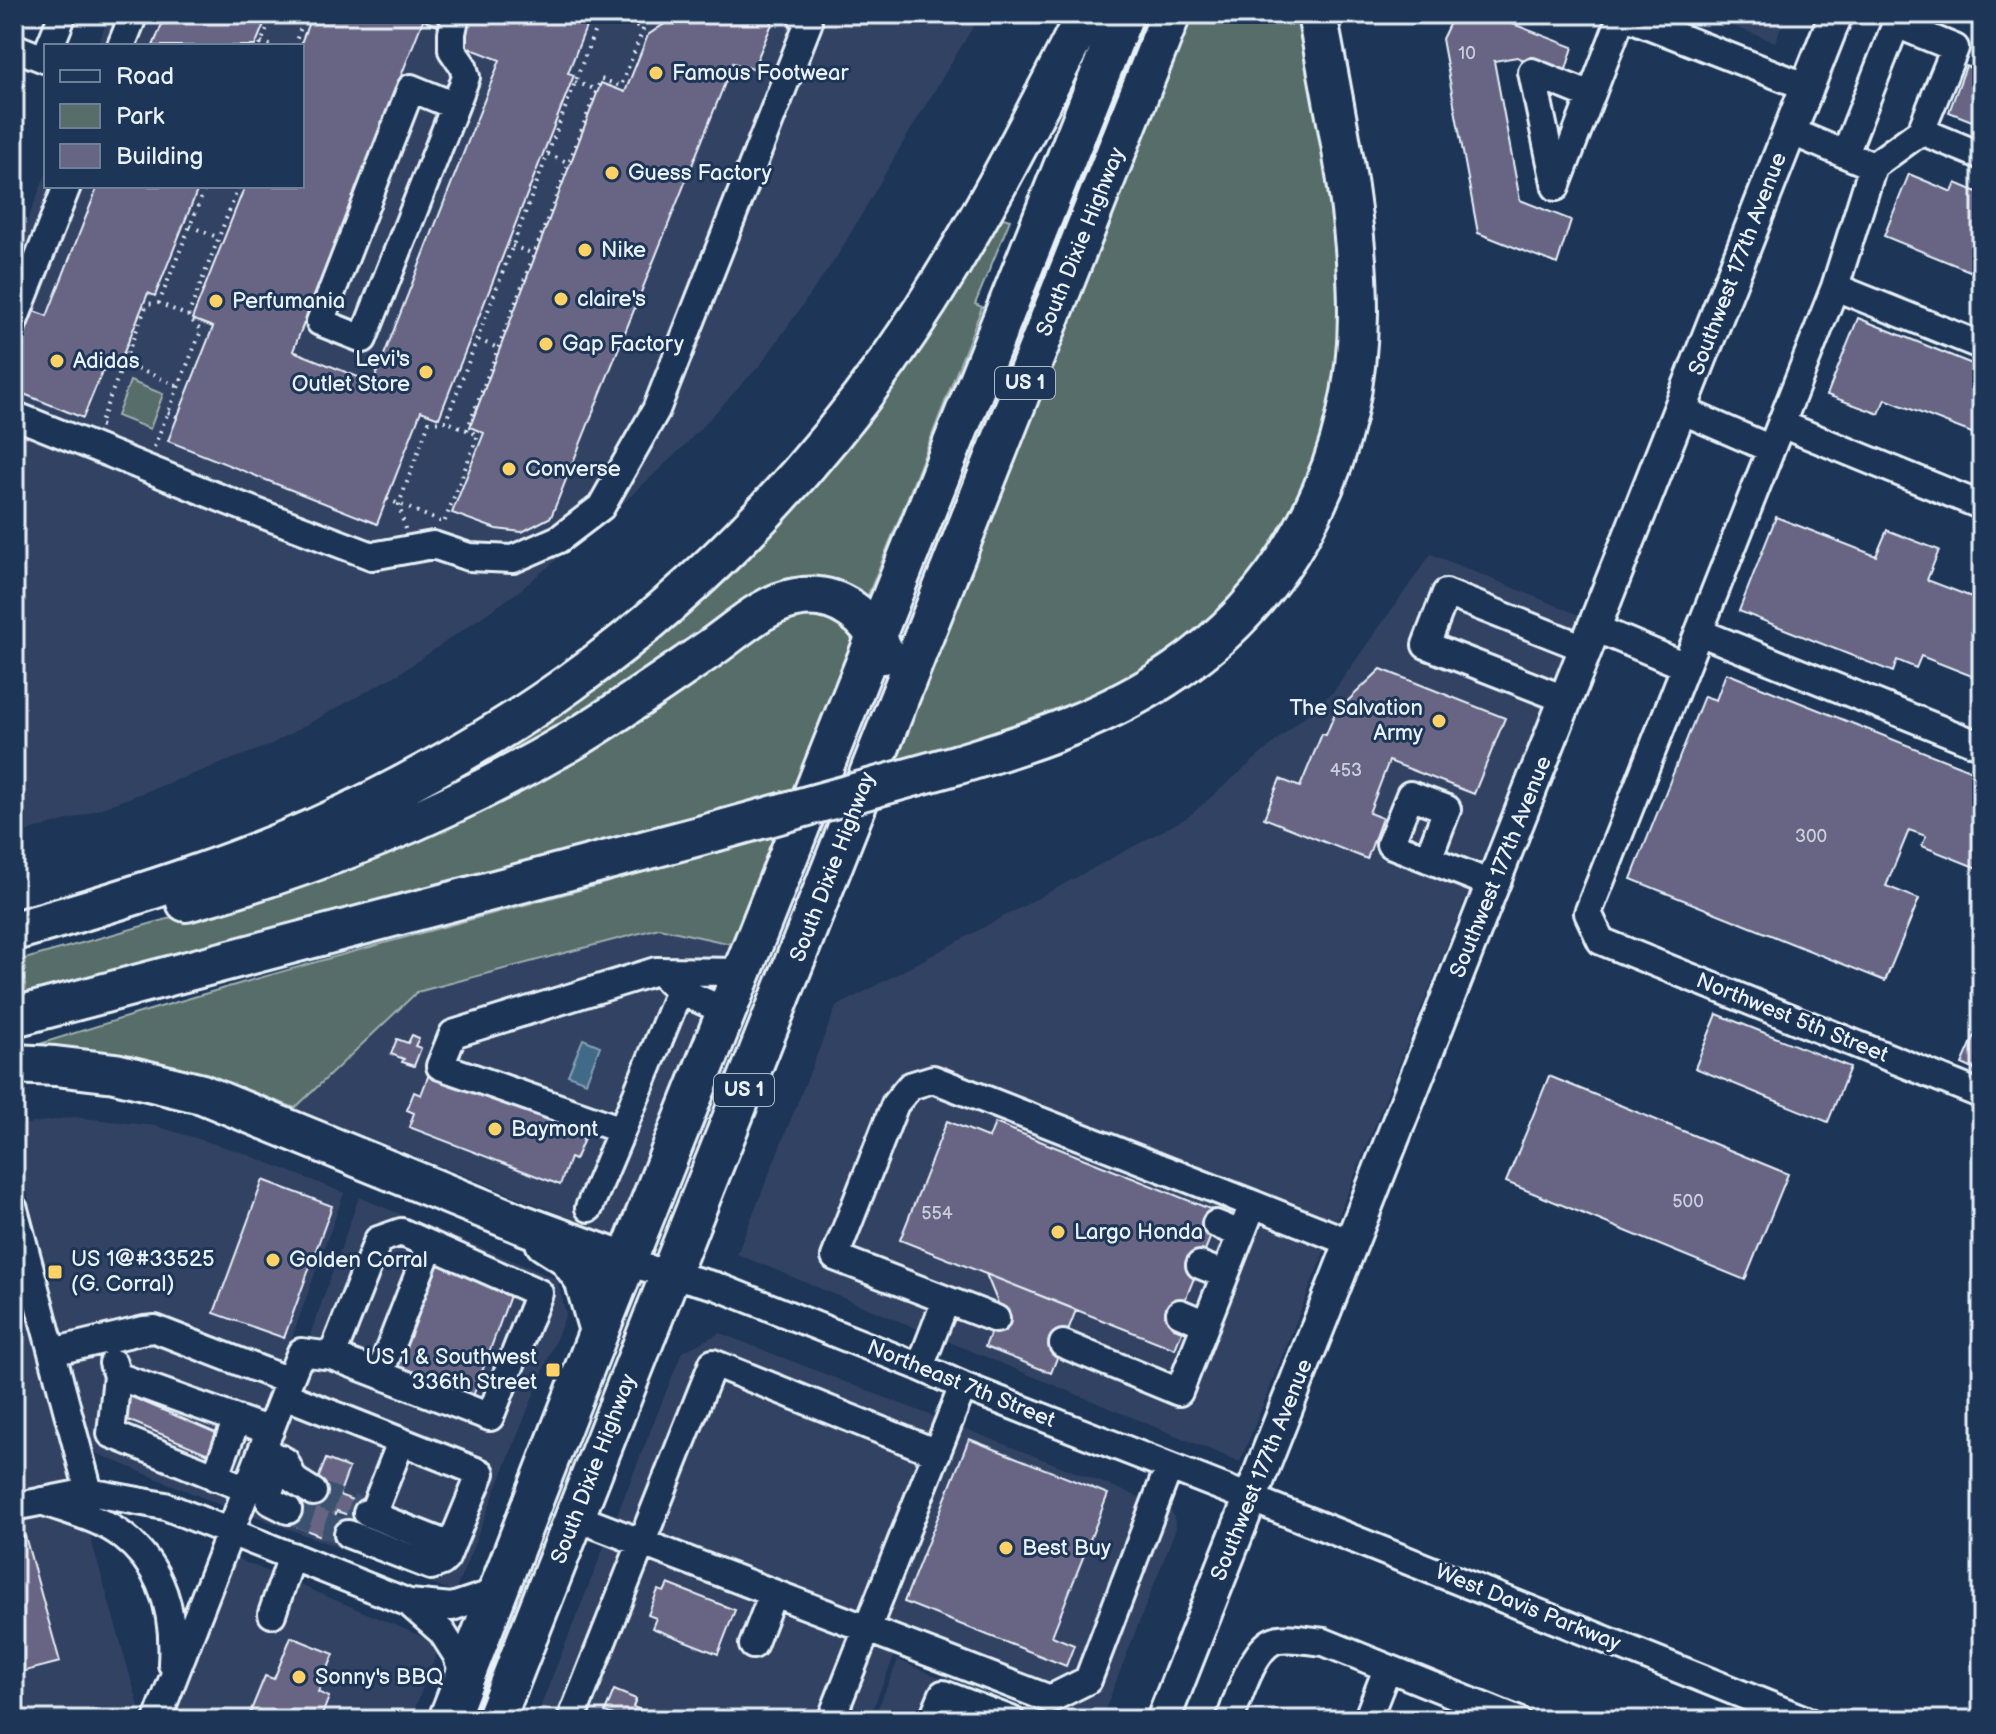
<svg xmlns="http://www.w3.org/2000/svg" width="1996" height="1734" font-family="'Balsamiq Sans',sans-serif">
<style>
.built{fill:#334364}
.green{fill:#566d69;stroke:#9fafb0;stroke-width:2}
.water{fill:#406b87;stroke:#83a1b4;stroke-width:2}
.building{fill:#676584;stroke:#e8f1f8;stroke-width:2}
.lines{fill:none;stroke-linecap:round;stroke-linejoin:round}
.minor-tunnel{stroke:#3b516f;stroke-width:26;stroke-dasharray:26 13;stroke-linecap:butt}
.minor-casing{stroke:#e8f1f8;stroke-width:32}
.major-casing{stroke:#e8f1f8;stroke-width:38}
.highway-casing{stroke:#e8f1f8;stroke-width:44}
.path{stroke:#e8f1f8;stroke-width:4;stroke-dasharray:2 6;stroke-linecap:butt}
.minor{stroke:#1d3557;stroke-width:26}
.major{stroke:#1d3557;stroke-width:32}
.highway{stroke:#1d3557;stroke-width:38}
.highway-bridge-casing{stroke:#e8f1f8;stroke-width:44;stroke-linecap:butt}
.highway-bridge{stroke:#1d3557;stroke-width:38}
.poi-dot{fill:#ffd166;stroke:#1d3557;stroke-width:3}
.labels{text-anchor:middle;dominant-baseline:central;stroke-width:6;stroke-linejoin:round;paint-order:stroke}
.number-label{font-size:18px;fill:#c8cedb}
.shield{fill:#1d3557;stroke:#abb9c8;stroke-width:2}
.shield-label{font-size:20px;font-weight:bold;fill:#e8f1f8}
.poi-label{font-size:22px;fill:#e8f1f8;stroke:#1d3557;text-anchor:start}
.street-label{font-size:22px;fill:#e8f1f8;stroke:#1d3557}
</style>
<rect width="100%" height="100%" fill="#1d3557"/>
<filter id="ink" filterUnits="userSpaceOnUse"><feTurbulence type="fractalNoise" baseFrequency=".0125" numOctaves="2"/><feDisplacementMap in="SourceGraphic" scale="16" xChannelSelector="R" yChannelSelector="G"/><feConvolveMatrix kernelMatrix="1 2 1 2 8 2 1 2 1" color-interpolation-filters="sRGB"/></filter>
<g filter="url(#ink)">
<path class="built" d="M110 14H954L976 22 901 146 838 255 761 364 682 448 620 506 518 592 400 673 268 746 75 818 14 835V254L46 174V186H302V46H97Z
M1701 14H1786L1775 42Z
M1431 554 1579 615 1240 1462 737 1254 836 1007 1188 817 1334 691Z
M659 928 736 945 615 1236 295 1108 417 992Z
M74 1117 156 1126 244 1153 344 1193 230 1509 91 1451 14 1139V1126Z
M359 1197 557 1279 566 1314 455 1592 247 1513Z
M14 1270 139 1707 134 1720H14Z
M720 1333 1170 1509 1174 1518 1176 1528 1101 1720H1061L896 1652 868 1720H535L682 1352Z
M233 1557 423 1637 438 1651 410 1720H169Z
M898 1660 1042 1720H873Z"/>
<path class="green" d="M1190 14H1308L1342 218 1340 402 1284 541 1201 635 1083 705 895 766 1001 489Z
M1003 218 1010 220 975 304 982 307 902 512 864 605 842 590 621 695 354 836 462 772 896 380Z
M130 381 163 394 150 429 117 416Z
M799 605 858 626 792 793 14 999V962L203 909 277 884Z
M779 833 736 945 659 928 417 992 295 1108 240 1087 185 1071 24 1049C208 990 394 940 580 890 646 872 712 851 779 833Z"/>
<path class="water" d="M583 1039 600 1046 586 1082 568 1075Z"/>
<path class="building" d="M166 14H268L255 46H153Z
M312 14H445L440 27 423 20 293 351 373 383 500 60 461 45 473 14H591L568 73 574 75 439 418 421 411 377 524 168 441 213 327 192 319 245 186H302V46H300Z
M673 14H770L772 24 753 69 733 63 551 517 522 532 496 529 452 513 484 433 470 427 601 83 625 92 648 35 670 20Z
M1454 14H1487L1573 47 1564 76 1517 57 1494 61 1520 200 1571 220 1557 264 1478 233 1442 39Z
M1951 14H1982V26Z
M1966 66 1982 72V125L1949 112Z
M1909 174 1952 192 1956 183 1982 194V276L1884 236Z
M98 186H199L155 296 148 293 120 362 102 372 83 418 14 390V362L34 311 47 316Z
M1858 318 1982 368V437L1885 399 1879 414 1827 395Z
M1776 517 1876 556 1887 530 1939 550 1927 580 1982 601V680L1921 656 1916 668 1897 660 1893 672 1739 611Z
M1381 669 1505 718 1474 794 1389 761 1369 813 1382 818 1367 859 1264 818 1280 779 1300 787 1322 734 1326 735 1335 713Z
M1726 673 1982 775V870L1922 846 1926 836 1909 830 1886 886 1919 899 1885 981 1631 879 1704 696 1716 700Z
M1717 1014 1850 1067 1828 1122 1695 1068Z
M412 1035 419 1038 415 1046 421 1048 414 1066 402 1062 404 1059 391 1054 397 1039 408 1043Z
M1975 1035 1982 1039V1073L1962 1064Z
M429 1074 551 1121 555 1110 571 1116 567 1127 581 1132 578 1137 584 1139 575 1160 570 1158 560 1185 409 1127 414 1113 407 1110 414 1092 421 1095Z
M1549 1076 1788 1174 1745 1280 1506 1182Z
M947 1121 989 1138 995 1123 1220 1213 1174 1328 1182 1331 1175 1349 900 1240Z
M263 1180 332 1206 284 1338 214 1313Z
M435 1253 515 1282 472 1399 392 1369Z
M986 1274 1076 1310 1051 1373 985 1347 1000 1308Z
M125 1394 221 1435 213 1456 116 1415Z
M969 1439 1108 1494 1052 1636 1074 1645 1066 1666 904 1602Z
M326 1459 349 1468 339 1495 369 1506 364 1521 337 1511 333 1521 350 1528 345 1542 327 1535 326 1538 283 1521 295 1491 311 1497Z
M25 1536 60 1662 14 1674V1539Z
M668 1584 735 1610 718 1654 652 1628 656 1618 648 1615 658 1590 664 1592Z
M291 1637 334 1654 318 1692 329 1697 320 1720H247L265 1676 274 1679Z
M614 1690 636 1699 633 1707 666 1720H612L614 1715 605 1712Z"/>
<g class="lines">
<path class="minor-tunnel" d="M313 1492 367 1513
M288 1510 348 1534"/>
<defs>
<path id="minor" d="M1620 14 1807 87
M50 46 63 14
M121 46 134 14
M14 47 44 59 46 55
M1591 96 1532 72 1556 187 1622 15
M455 106 411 88 320 322 363 339 455 106 466 77 463 66 452 50V33L456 14
M1790 131 1873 166 1921 131 1982 156
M1845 154 1896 24 1955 48 1921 131
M1873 166 1835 287 1588 913 1601 941 1982 1095
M1835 287 1982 346
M14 321 67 186
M1681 410 1771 449
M14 415 233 503 372 556 433 545 469 557 513 559 559 539 601 507 656 410 808 24 800 14
M1781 424 1982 506
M1595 628 1685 666
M1699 632 1982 746
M1567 700 1426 645 1446 593 1587 649
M1428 859 1447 809 1410 795 1390 844 1494 885
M668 981C683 995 708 1002 727 1012
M679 991 622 1130 440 1066 453 1034 656 971 743 972
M1253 1204 1351 1243
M589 1208 622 1130
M14 1209 89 1492
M1216 1224 1241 1234
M627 1263 716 1286 920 1367 963 1386 1316 1524 1806 1720
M1200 1265 1225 1275
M1180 1313 1206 1324
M996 1319 835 1257 895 1104 910 1086 933 1079 1253 1204 1179 1392 1063 1344
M52 1352 144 1330 155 1329 289 1381 157 1720
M113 1363 117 1376 270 1431
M920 1367 946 1300
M380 1373 430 1245
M117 1376 111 1434 247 1489
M289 1381 301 1352 332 1356 490 1417 539 1293 401 1232 378 1240 332 1356
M284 1395 481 1473 446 1558 442 1562 431 1566 348 1534
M262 1451 285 1461 294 1480 313 1492
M280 1458 268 1496 270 1501 288 1510
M215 1477 237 1419
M42 1501C68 1511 100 1518 123 1536 163 1567 175 1615 172 1664
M14 1507 89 1492 165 1506 409 1603 452 1607 485 1596 502 1585
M367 1513 372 1515 401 1442
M372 1515 451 1546
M575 1517 1050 1699 1088 1680 1169 1467
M409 1603 442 1632 456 1654 465 1677
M272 1614 292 1556
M753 1645 773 1593
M571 1720 713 1363 937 1453
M831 1720 963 1386
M932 1720 943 1694 1011 1720
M1230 1720C1238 1699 1252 1651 1273 1641 1285 1635 1311 1641 1324 1642L1517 1720
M1367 1720 1387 1669"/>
<path id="major" d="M1163 1720 1836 14"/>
<path id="highway" d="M959 764C1035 741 1110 716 1175 671 1293 591 1358 454 1358 313 1358 213 1335 113 1317 14
M186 902C321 865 450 812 571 741 618 713 663 681 708 650 736 631 762 604 796 598 836 590 872 617 884 654
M14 931C135 897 262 857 374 800 441 766 508 728 570 683 693 594 801 484 889 360 966 251 1026 132 1086 14
M14 1017 714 832
M14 1064 55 1066 115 1073 202 1094 521 1224 627 1263
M545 1242 567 1256 584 1279 599 1331
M448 1720 599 1331 1124 14
M495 1720 670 1275 1171 14"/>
</defs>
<use href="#minor" class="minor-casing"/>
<use href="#major" class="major-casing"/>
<use href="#highway" class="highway-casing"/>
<path class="path" d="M606 14 643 29
M261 42 273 46
M260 46 272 14
M294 46 306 14
M575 82 597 90
M548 154 569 163
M190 226 219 238
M512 246 534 254
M188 316 239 186
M478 340 498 348
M123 363 179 386
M168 412 178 417
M102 426 99 425 147 304 159 303
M467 430 601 79 621 86 649 14
M154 447 201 331 188 316 159 303 206 186
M387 499 444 523 478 435 446 421
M405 529 399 504 429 422 446 421 601 14"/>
<use href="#minor" class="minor"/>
<use href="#major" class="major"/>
<use href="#highway" class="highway"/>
<defs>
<path id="highway-bridge" d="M714 832 959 764"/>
</defs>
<use href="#highway-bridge" class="highway-bridge-casing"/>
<use href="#highway-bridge" class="highway-bridge"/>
</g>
</g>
<g class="poi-dot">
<circle cx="656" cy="73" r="8"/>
<circle cx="612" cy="173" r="8"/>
<circle cx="585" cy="250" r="8"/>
<circle cx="561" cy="299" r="8"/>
<circle cx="216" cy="301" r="8"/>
<circle cx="546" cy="344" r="8"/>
<circle cx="57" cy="361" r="8"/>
<circle cx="426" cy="372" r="8"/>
<circle cx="509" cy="469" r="8"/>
<circle cx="1439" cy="721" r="8"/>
<circle cx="495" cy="1129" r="8"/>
<circle cx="1058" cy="1232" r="8"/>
<circle cx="273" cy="1260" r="8"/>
<rect x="47" y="1264" width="16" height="16" rx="4"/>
<rect x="545" y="1362" width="16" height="16" rx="4"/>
<circle cx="1006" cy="1548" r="8"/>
<circle cx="299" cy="1677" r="8"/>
</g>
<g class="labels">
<g class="number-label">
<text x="1467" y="53">10</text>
<text x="1346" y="770">453</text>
<text x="1811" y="836">300</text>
<text x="1688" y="1201">500</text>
<text x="937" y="1213">554</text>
</g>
<g class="shield">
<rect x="995" y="367" width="60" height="32" rx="6"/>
<rect x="714" y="1074" width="60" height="32" rx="6"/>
</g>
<g class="shield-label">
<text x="1025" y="383">US 1</text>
<text x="744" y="1090">US 1</text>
</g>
<g class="poi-label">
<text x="672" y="73">Famous Footwear</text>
<text x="628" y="173">Guess Factory</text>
<text x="601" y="250">Nike</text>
<text x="577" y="299">claire's</text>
<text x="232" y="301">Perfumania</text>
<text x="562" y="344">Gap Factory</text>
<text x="410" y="359" text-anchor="end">Levi's<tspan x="410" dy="25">Outlet Store</tspan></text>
<text x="73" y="361">Adidas</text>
<text x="525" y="469">Converse</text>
<text x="1423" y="708" text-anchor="end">The Salvation<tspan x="1423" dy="25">Army</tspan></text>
<text x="511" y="1129">Baymont</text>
<text x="1074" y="1232">Largo Honda</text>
<text x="71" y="1259">US 1@#33525<tspan x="71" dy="25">(G. Corral)</tspan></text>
<text x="289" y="1260">Golden Corral</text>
<text x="537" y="1357" text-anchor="end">US 1 &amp; Southwest<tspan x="537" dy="25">336th Street</tspan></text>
<text x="1022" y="1548">Best Buy</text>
<text x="315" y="1677">Sonny's BBQ</text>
</g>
<g class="street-label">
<text transform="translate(1081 242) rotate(-68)">South Dixie Highway</text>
<text transform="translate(1738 264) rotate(-69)">Southwest 177th Avenue</text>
<text transform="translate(833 867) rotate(-69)">South Dixie Highway</text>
<text transform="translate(1501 867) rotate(-68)">Southwest 177th Avenue</text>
<text transform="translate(1792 1018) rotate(22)">Northwest 5th Street</text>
<text transform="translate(961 1384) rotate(22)">Northeast 7th Street</text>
<text transform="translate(594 1469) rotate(-69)">South Dixie Highway</text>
<text transform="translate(1262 1470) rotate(-68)">Southwest 177th Avenue</text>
<text transform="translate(1528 1608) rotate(22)">West Davis Parkway</text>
</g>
</g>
<rect width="1996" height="1734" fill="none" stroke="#1d3557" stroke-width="48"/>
<rect x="24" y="24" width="1948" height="1686" fill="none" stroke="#e8f1f8" stroke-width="3" filter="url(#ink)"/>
<rect x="44" y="44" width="260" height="144" fill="#1d3557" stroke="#6e8097" stroke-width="2"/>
<rect x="60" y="70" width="40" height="12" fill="#1d3557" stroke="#6e8097" stroke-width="2"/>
<text x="116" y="84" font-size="24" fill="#e8f1f8">Road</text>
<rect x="60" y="104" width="40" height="24" fill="#566d69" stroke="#6e8097" stroke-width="2"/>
<text x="116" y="124" font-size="24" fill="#e8f1f8">Park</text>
<rect x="60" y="144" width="40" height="24" fill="#676584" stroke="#6e8097" stroke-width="2"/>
<text x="116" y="164" font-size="24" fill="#e8f1f8">Building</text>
</svg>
